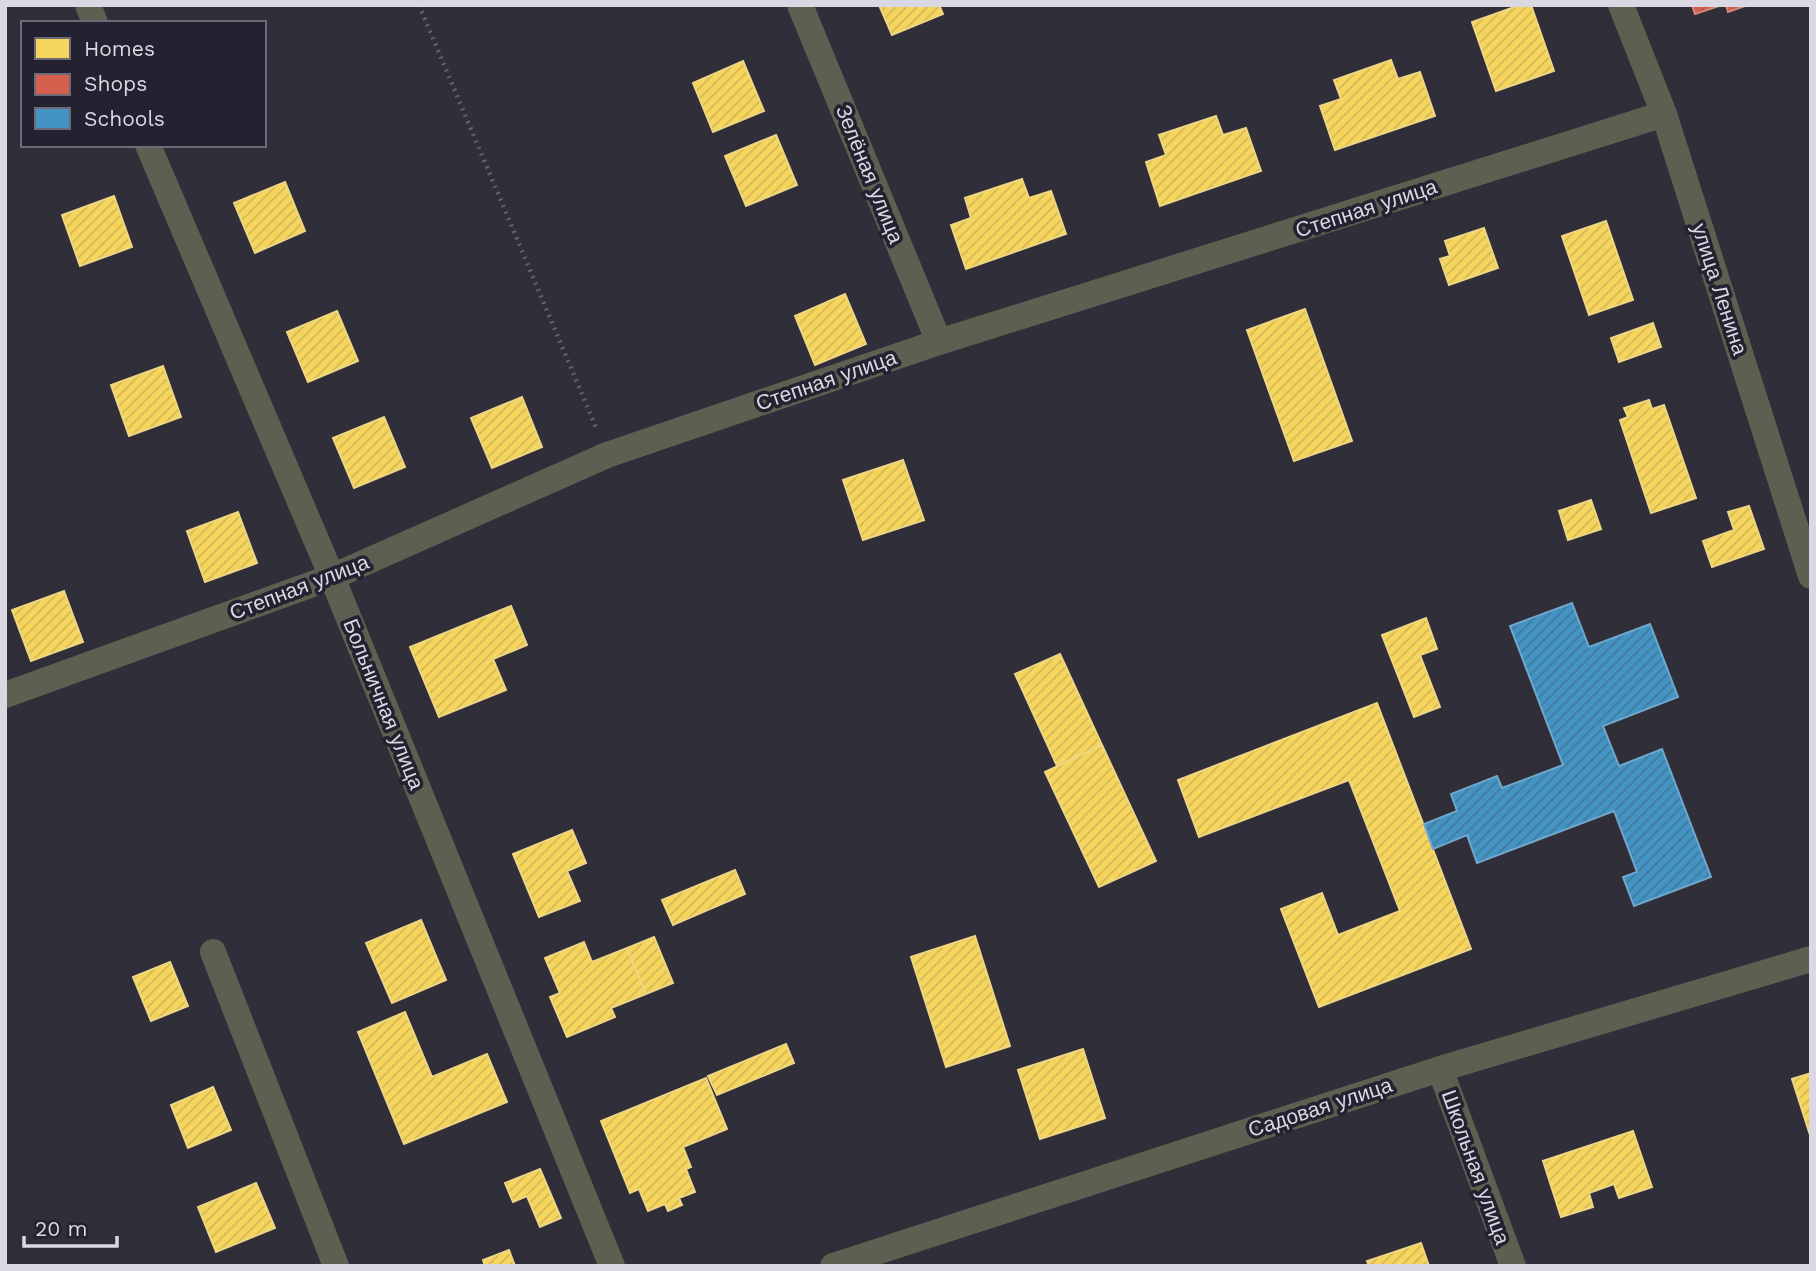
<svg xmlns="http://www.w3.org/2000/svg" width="1816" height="1271" font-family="'Work Sans',sans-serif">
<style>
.homes{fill:url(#homes-hatch);stroke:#eed684;stroke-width:2}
.shops{fill:url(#shops-hatch);stroke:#d7847a;stroke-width:2}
.schools{fill:url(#schools-hatch);stroke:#70a8cd;stroke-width:2}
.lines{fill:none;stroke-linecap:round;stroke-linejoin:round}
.path{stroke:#63635d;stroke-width:4.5;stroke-dasharray:2 5;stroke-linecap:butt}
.minor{stroke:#5e5e51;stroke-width:26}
.labels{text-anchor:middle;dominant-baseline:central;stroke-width:7;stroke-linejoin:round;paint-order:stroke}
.street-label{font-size:21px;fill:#dad9e3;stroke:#242230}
</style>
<defs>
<pattern id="homes-hatch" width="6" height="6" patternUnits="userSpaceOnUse" patternTransform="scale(1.75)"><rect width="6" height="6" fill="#f6d55c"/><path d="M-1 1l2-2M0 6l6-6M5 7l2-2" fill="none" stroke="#d2b757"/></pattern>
<pattern id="shops-hatch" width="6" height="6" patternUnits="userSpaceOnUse" patternTransform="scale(1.75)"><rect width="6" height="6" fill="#d6604d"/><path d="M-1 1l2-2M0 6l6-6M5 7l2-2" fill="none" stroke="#a9574a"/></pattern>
<pattern id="schools-hatch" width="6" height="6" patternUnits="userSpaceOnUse" patternTransform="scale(1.75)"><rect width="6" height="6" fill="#4393c3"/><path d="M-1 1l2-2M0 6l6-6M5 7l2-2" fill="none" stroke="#427a9d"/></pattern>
</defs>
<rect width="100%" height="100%" fill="#302e38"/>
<path class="homes" d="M879 5H939L943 14 892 35Z
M1520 5H1531L1554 71 1496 91 1472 22Z
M1391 60 1398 79 1420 72 1435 116 1335 150 1320 106 1341 99 1334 80Z
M743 61 764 111 713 132 693 83Z
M1216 116 1223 135 1246 128 1261 171 1160 206 1146 162 1166 155 1159 135Z
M776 135 797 185 746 206 725 156Z
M1022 179 1029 198 1051 191 1066 234 966 269 951 225 971 218 965 198Z
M285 182 305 231 255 253 234 203Z
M114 196 132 247 80 266 62 215Z
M1606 221 1633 300 1589 315 1562 236Z
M1484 228 1498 268 1449 285 1440 259 1450 256 1445 241Z
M845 294 866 344 815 365 795 316Z
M1305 309 1352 441 1294 461 1247 330Z
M337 311 358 361 308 382 287 332Z
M1653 323 1661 347 1619 362 1611 338Z
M163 366 181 417 129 436 111 385Z
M522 397 542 447 492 468 471 418Z
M1649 400 1652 409 1664 405 1696 498 1651 513 1620 420 1628 417 1624 408Z
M384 417 405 467 354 488 333 438Z
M903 460 924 520 863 540 843 480Z
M1591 500 1601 529 1568 540 1559 511Z
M1749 506 1764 549 1712 567 1703 541 1734 530 1728 512Z
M238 512 257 563 205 582 187 531Z
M64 591 83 642 31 661 12 610Z
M511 606 527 645 493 659 506 690 439 717 410 647Z
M1426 618 1437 649 1420 655 1440 707 1414 717 1382 635Z
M1060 654 1102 745 1057 766 1015 674Z
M1377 703 1471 949 1319 1007 1281 909 1322 893 1338 935 1400 911 1349 780 1199 837 1178 780Z
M1102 745 1156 861 1099 887 1045 772Z
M572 830 586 863 567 871 580 901 539 917 513 854Z
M735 870 745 894 673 925 662 900Z
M421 920 446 980 392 1003 366 943Z
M975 936 1010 1046 946 1067 911 957Z
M654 937 673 983 646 994 627 948Z
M584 942 592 962 627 948 646 994 611 1008 615 1017 567 1037 550 997 560 993 545 958Z
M170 962 188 1006 151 1021 133 977Z
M405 1012 432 1077 487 1054 507 1102 404 1144 358 1032Z
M786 1044 794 1063 717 1095 708 1076Z
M1083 1049 1105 1118 1040 1139 1018 1070Z
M1811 1073V1135H1810L1792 1079Z
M706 1078 727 1129 683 1147 691 1167 686 1169 695 1192 679 1198 682 1205 668 1211 665 1204 648 1211 639 1189 630 1193 601 1121Z
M213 1087 231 1130 188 1148 171 1105Z
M1633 1131 1652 1187 1619 1198 1614 1184 1589 1193 1593 1207 1561 1217 1543 1161Z
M540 1169 561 1218 540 1227 527 1196 513 1202 505 1183Z
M256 1183 275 1228 216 1252 198 1207Z
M1421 1243 1429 1266H1369L1367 1261Z
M509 1250 515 1266H485L483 1260Z"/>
<path class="shops" d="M1692 5H1722L1695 14Z
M1726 5H1748L1728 12Z"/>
<path class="schools" d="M1572 603 1589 647 1650 624 1678 697 1603 726 1619 766 1662 749 1711 877 1634 906 1623 877 1637 872 1614 811 1477 863 1467 835 1433 849 1424 824 1457 811 1451 794 1497 776 1502 788 1563 765 1510 626Z"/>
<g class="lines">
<path class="path" d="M419 5 597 430"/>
<path class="minor" d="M88 5 95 23
M800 5 939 342
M1621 5 1664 114 1811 576
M148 145 332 577 612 1266
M5 695 332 577 607 455 939 342 1664 114
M213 952 336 1266
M1440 1069 1513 1266
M833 1266 1440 1069 1811 959"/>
</g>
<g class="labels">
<g class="street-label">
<text transform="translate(870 174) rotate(68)">Зелёная улица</text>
<text transform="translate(1366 208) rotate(-18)">Степная улица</text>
<text transform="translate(1720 289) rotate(72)">улица Ленина</text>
<text transform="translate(826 380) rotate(-19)">Степная улица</text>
<text transform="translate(299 587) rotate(-21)">Степная улица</text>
<text transform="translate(384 704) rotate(68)">Больничная улица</text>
<text transform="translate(1320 1107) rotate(-18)">Садовая улица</text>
<text transform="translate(1476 1167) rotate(70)">Школьная улица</text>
</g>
</g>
<rect width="1816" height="1271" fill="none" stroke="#dad9e3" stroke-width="14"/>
<rect x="21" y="21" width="245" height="126" fill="#242230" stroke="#6d6b78" stroke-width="2"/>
<rect x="35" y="38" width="35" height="21" fill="#f6d55c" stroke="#6d6b78" stroke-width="2"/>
<text x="84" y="56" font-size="21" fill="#dad9e3">Homes</text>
<rect x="35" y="74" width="35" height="21" fill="#d6604d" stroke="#6d6b78" stroke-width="2"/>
<text x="84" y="91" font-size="21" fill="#dad9e3">Shops</text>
<rect x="35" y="108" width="35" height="21" fill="#4393c3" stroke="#6d6b78" stroke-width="2"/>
<text x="84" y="126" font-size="21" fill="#dad9e3">Schools</text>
<path d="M24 1236v10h93v-10" fill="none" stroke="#dad9e3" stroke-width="3.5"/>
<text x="35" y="1236" font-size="21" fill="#dad9e3" stroke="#242230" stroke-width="5" paint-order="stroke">20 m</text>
</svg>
